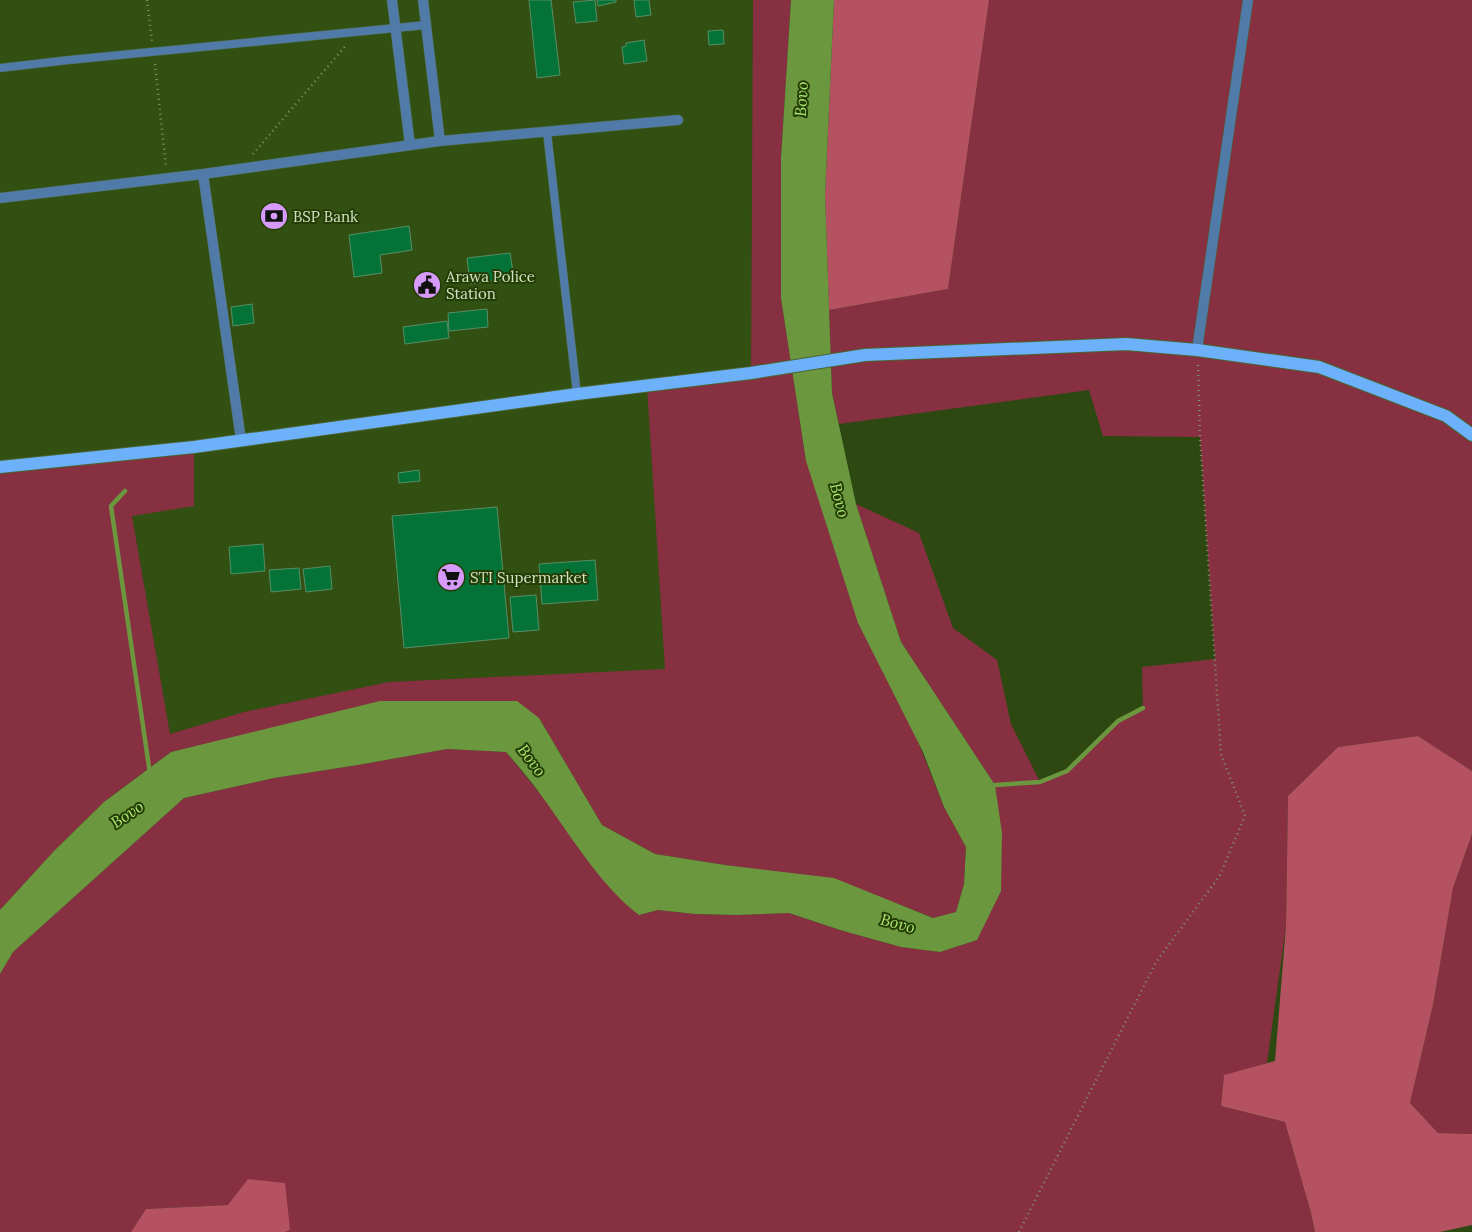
<svg xmlns="http://www.w3.org/2000/svg" width="1472" height="1232" font-family="Lora,serif">
<style>
.built{fill:#325011}
.green{fill:#873041}
.forest{fill:#b45262}
.water{fill:#6b973f}
.lines{fill:none;stroke-linecap:round;stroke-linejoin:round}
.stream{stroke:#6b973f;stroke-width:4.5}
.building{fill:#057338;stroke:#578e65}
.lane-casing{stroke:#4b6432;stroke-width:9}
.street-casing{stroke:#4b6432;stroke-width:11}
.primary-casing{stroke:#4b6432;stroke-width:14}
.path{stroke:#80956c;stroke-width:2.5;stroke-dasharray:1 4;stroke-linecap:butt}
.lane{stroke:#507aa7;stroke-width:8}
.street{stroke:#507aa7;stroke-width:10}
.primary{stroke:#6cb1fa;stroke-width:12}
.labels{text-anchor:middle;dominant-baseline:central;stroke-width:4;stroke-linejoin:round;paint-order:stroke}
.poi-label{font-size:15px;fill:#d1e2c5;stroke:#243d05;text-anchor:start}
.water-label{font-size:16px;font-style:italic;fill:#aae673;stroke:#243d05}
</style>
<rect width="100%" height="100%" fill="#2e4812"/>
<path class="built" d="M0 0H753L751 373 647 387 666 670 389 682 244 712 170 734 132 515 0 467Z"/>
<path class="green" d="M753 0H791L781 158V298L806 461 944 807 966 847 964 884 956 912 934 918 896 903 725 865 655 854 602 825 539 718 231 738 171 752 104 802 54 851 0 910V467L194 447V506L132 516 170 734 244 712 389 682 665 669 647 386 751 373Z
M989 0H1472V771L1418 736 1338 747 1288 796 1286 926 1267 1063 1224 1076 1221 1106 1285 1122 1311 1213 1315 1232H285L290 1230 228 1205 146 1209 131 1232H0V974L13 952 184 798 274 778 358 765 447 749 506 752 639 915 658 910 695 914 737 915 789 913 840 930 901 947 940 952 977 940 995 785 901 642 856 504 919 533 953 628 997 660 1011 724 1040 782 1067 771 1118 721 1143 708 1142 667 1215 659 1200 437 1103 436 1089 390 839 424 832 393 829 310 948 289Z
M1472 834V1134L1438 1133 1410 1103 1433 1005 1453 888Z"/>
<path class="forest" d="M834 0H989L948 289 829 310 825 195Z
M1418 736 1472 771V834L1453 888 1433 1005 1410 1103 1438 1133 1472 1134V1225L1440 1232H1315L1311 1213 1285 1122 1221 1106 1224 1075 1275 1061 1286 926 1288 796 1338 747Z
M248 1179 285 1183 290 1230 285 1232H131L146 1209 228 1205Z"/>
<path class="water" d="M791 0H834L825 195 832 393 856 504 901 642 995 785 1002 833 1001 891 977 940 940 952 901 947 840 930 789 913 737 915 695 914 658 910 639 915C599 885 568 831 538 791 528 777 517 765 506 752L447 749 358 765 274 778 184 798 13 952 0 974V910L54 851 104 802 171 752 380 701H517L539 718 602 825 655 854 725 865 834 878 933 918 956 912 964 884 966 847 944 807 923 752 858 623 806 461 781 298V158Z"/>
<g class="lines">
<path class="stream" d="M125 491 111 506 150 774
M991 787 995 785 1040 782 1067 771 1118 721 1143 708"/>
</g>
<path class="building" d="M529 0H551L560 75 537 78Z
M595 0 597 21 576 23 573 2Z
M597 0H616V2L598 6Z
M634 0H649L651 15 636 17Z
M723 30 724 44 709 45 708 31Z
M644 40 647 61 624 64 622 47 626 46V43Z
M409 226 412 250 380 255 382 273 354 277 349 235Z
M510 253 514 278 470 284 467 258Z
M252 304 254 323 233 326 231 307Z
M487 309 488 327 449 331 448 313Z
M447 321 449 338 405 344 403 327Z
M419 470 420 481 399 483 398 473Z
M497 507 509 638 404 648 392 516Z
M263 544 265 571 231 574 229 547Z
M595 560 598 600 542 604 539 564Z
M330 566 332 589 306 592 303 569Z
M299 568 301 589 271 592 269 570Z
M536 595 539 630 513 632 510 597Z"/>
<g class="lines">
<defs>
<path id="lane" d="M0 68 69 60 426 25
M547 132 577 394"/>
<path id="street" d="M392 0 410 145
M423 0 440 141
M203 174 241 440
M0 198 203 174 440 141 678 120
M1197 350 1248 0"/>
<path id="primary" d="M0 467 194 447 577 394 751 373 865 355 1126 344 1197 350 1319 367 1446 416 1472 435"/>
</defs>
<use href="#lane" class="lane-casing"/>
<use href="#street" class="street-casing"/>
<use href="#primary" class="primary-casing"/>
<path class="path" d="M147 0 152 41
M155 64 166 167
M253 154 347 44
M1019 1232 1156 962 1219 877 1245 816 1221 754 1200 437 1198 364"/>
<use href="#lane" class="lane"/>
<use href="#street" class="street"/>
<use href="#primary" class="primary"/>
</g>
<defs>
<symbol id="bank-disc" viewBox="-11 -11 22 22"><circle r="9.5" fill="#d69bfa" stroke="#243d05"/><path d="M-6-4H6V4H-6ZM0-2.3a2.3 2.3 0 1 0 0 4.6a2.3 2.3 0 1 0 0-4.6Z" fill="#111"/></symbol>
<symbol id="civic-disc" viewBox="-11 -11 22 22"><circle r="9.5" fill="#d69bfa" stroke="#243d05"/><path d="M-.6-6.5H3V-4.5H.6V-3L4-1V1h2V6H-6V1h2V-1L-.6-3ZM-1.2 2.5V6h2.4V2.5Z" fill="#111"/></symbol>
<symbol id="supermarket-disc" viewBox="-11 -11 22 22"><circle r="9.5" fill="#d69bfa" stroke="#243d05"/><path d="M-6-5.5h2.5l.6 2H6L4.5 2H-2.5L-4.4-4H-6ZM-1.5 3.2a1.3 1.3 0 1 0 .1 0ZM3 3.2a1.3 1.3 0 1 0 .1 0Z" fill="#111"/></symbol>
</defs>
<g fill-rule="evenodd">
<use href="#bank-disc" x="258" y="200" width="32" height="32"/>
<use href="#civic-disc" x="411" y="269" width="32" height="32"/>
<use href="#supermarket-disc" x="435" y="561" width="32" height="32"/>
</g>
<g class="labels">
<g class="poi-label">
<text x="293" y="216">BSP Bank</text>
<text x="446" y="276">Arawa Police<tspan x="446" dy="17">Station</tspan></text>
<text x="470" y="577">STI Supermarket</text>
</g>
<g class="water-label">
<text transform="translate(801 99) rotate(-86)">Bovo</text>
<text transform="translate(840 500) rotate(75)">Bovo</text>
<text transform="translate(532 760) rotate(53)">Bovo</text>
<text transform="translate(127 814) rotate(-34)">Bovo</text>
<text transform="translate(898 923) rotate(15)">Bovo</text>
</g>
</g>
</svg>
